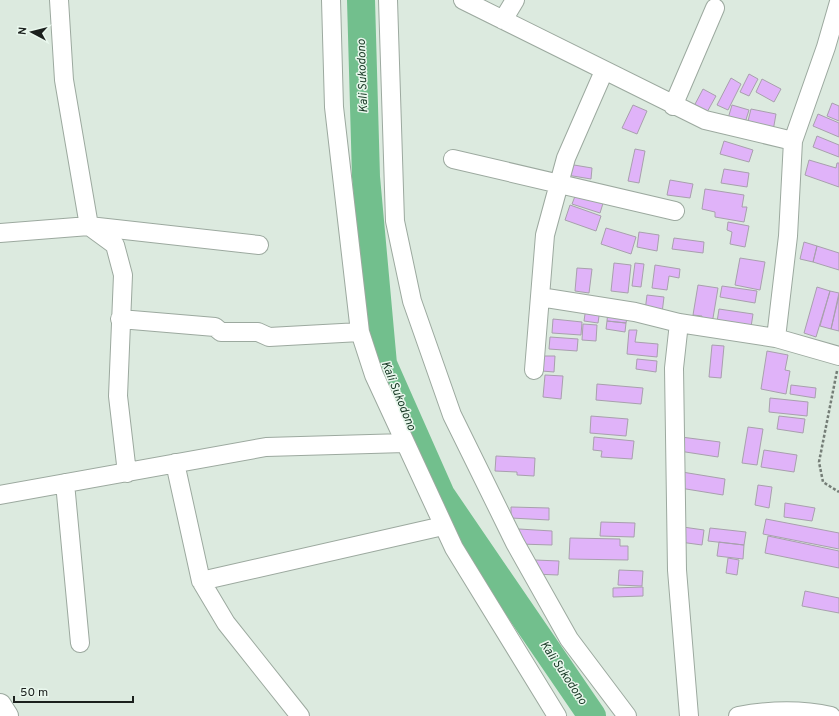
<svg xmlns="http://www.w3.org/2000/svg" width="839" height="716" font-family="Overpass,sans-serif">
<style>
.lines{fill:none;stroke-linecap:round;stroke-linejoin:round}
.river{stroke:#72bf8d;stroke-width:28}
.building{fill:#e0b3f9;stroke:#a8a0ad}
.minor-casing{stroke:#9ca99f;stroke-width:20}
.major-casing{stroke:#9ca99f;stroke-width:24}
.path{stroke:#757e77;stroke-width:2.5;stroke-dasharray:3 2;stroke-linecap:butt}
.minor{stroke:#fff;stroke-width:18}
.major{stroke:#fff;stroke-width:22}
.labels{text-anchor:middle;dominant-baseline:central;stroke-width:3;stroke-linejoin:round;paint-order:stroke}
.water-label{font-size:12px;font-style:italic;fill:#163723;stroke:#e9f7ed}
</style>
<rect width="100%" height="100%" fill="#dceadf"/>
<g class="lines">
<path class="river" d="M361 0 366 177 383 364 441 495 592 716"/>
</g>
<path class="building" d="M749 74 758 79 749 96 740 92Z
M731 78 741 84 728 110 717 105Z
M762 79 781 89 774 102 756 92Z
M703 89 716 96 706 114 693 108Z
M832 103 839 106V121L827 116Z
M633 105 647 111 637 134 622 128Z
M732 105 749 110 744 126 727 122Z
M751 109 776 114 773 131 747 125Z
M818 114 839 123V137L813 126Z
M817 136 839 145V157L813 147Z
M724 141 753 150 749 162 720 154Z
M635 149 645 151 639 183 628 181Z
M809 160 836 168 837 163H839V187L805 175Z
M568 164 592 168 591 179 567 175Z
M724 169 749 173 747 187 721 183Z
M670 180 693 184 690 198 667 195Z
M705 189 744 195 742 207H747L744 222 715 217V212L702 209Z
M577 191 604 200 600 213 572 204Z
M570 205 601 216 596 231 565 220Z
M728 222 749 226 745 247 730 244 732 232 727 230Z
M606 228 636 237 631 254 601 244Z
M639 232 659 235 657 251 637 247Z
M674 238 704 242 703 253 672 249Z
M804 242 817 246 813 262 800 259Z
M817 246 839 253V270L813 262Z
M740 258 765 262 760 290 735 285Z
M614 263 631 265 628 293 611 291Z
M635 263 644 264 641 287 632 286Z
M655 265 680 269 679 278 669 276 667 290 652 288Z
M577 268 592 269 589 293 575 291Z
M698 285 718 288 712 324 701 322 702 316 693 315Z
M722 286 757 291 755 303 720 297Z
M817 287 830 291 816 337 804 333Z
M830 291 839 293 831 329 820 326Z
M647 295 664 297 662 313 645 311Z
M839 296V331L831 329Z
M586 307 600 309 598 323 584 321Z
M719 309 753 314 751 327 717 322Z
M608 310 628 313 626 323 607 321Z
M553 319 582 322 581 335 552 333Z
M607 321 626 323 625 332 606 329Z
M583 324 597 325 596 341 582 340Z
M629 330H637L635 342 658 344 657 357 627 354Z
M550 337 578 339 577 351 549 349Z
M712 345 724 346 721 378 709 377Z
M767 351 788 355 785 370 790 371 786 394 761 389Z
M544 356H555L554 372 542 371Z
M637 359 657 361 656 372 636 369Z
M545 375 563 376 561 399 543 397Z
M597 384 643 388 641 404 596 400Z
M791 385 816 388 815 398 790 394Z
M770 398 808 402 807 416 769 412Z
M591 416 628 419 626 436 590 433Z
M779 416 805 419 803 433 777 429Z
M748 427 763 429 757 465 742 463Z
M594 437 634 441 632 459 601 457 602 451 593 450Z
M681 437 720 442 718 457 679 451Z
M764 450 797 455 794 472 761 467Z
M496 456 535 458 534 476 517 475V472L495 471Z
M682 472 725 479 723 495 680 488Z
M758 485 772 487 769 508 755 505Z
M785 503 815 508 812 521 784 517Z
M511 507 549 508V520L511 518Z
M766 519 839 533V549L763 534Z
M601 522 635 523 634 537 600 536Z
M683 527 704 530 702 545 680 542Z
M710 528 746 532 744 545 708 541Z
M519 529 552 531V545L519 544Z
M768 536 839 551V568L765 553Z
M570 538 620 539V546H628V560L569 559Z
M719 542 744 545 743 559 717 556Z
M728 558 739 560 737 575 726 573Z
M535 560 559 561 558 575 534 574Z
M619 570 643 571 642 586 618 585Z
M643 587V596L613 597V588Z
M805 591 839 598V613L802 606Z"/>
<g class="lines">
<defs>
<path id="minor" d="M59 0 64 80 89 226 115 245 123 275 118 396 127 473
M331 0 334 107 360 332 374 375 454 548 557 716
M388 0 395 221 412 301 452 415 515 543 569 639 627 716
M463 0 705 120 793 141
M503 20 515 0
M673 106 715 8
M453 159 675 211
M0 233 89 226 259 245
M540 297 635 312 679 323 776 338 839 356
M120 319 215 327 221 332H258L269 337 360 332
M679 323 674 368 677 570 689 716
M776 338 788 236 793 141 826 47 839 2
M534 370 545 235 566 158 604 71
M175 463 201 581 226 623 300 716
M65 483 80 643
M0 495 266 447 405 443
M201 581 443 526
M738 716C770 710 800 709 831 716"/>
<path id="major" d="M0 705 7 716"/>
</defs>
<use href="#minor" class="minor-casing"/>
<use href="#major" class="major-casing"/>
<path class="path" d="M837 371 819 462 823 482 839 492"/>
<use href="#minor" class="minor"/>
<use href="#major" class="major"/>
</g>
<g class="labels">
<g class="water-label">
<text transform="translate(363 76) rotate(-92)">Kali Sukodono</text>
<text transform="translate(398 396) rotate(68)">Kali Sukodono</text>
<text transform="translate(563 673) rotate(56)">Kali Sukodono</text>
</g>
</g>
<g transform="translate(32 32) rotate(277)" stroke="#e9f7ed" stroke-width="3" paint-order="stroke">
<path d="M0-3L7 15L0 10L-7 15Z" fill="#1b201d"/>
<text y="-6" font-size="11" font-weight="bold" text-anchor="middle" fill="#1b201d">N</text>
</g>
<path d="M14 696v6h119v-6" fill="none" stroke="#1b201d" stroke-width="2"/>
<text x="20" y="696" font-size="12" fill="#1b201d" stroke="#e9f7ed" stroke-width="3" paint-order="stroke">50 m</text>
</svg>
